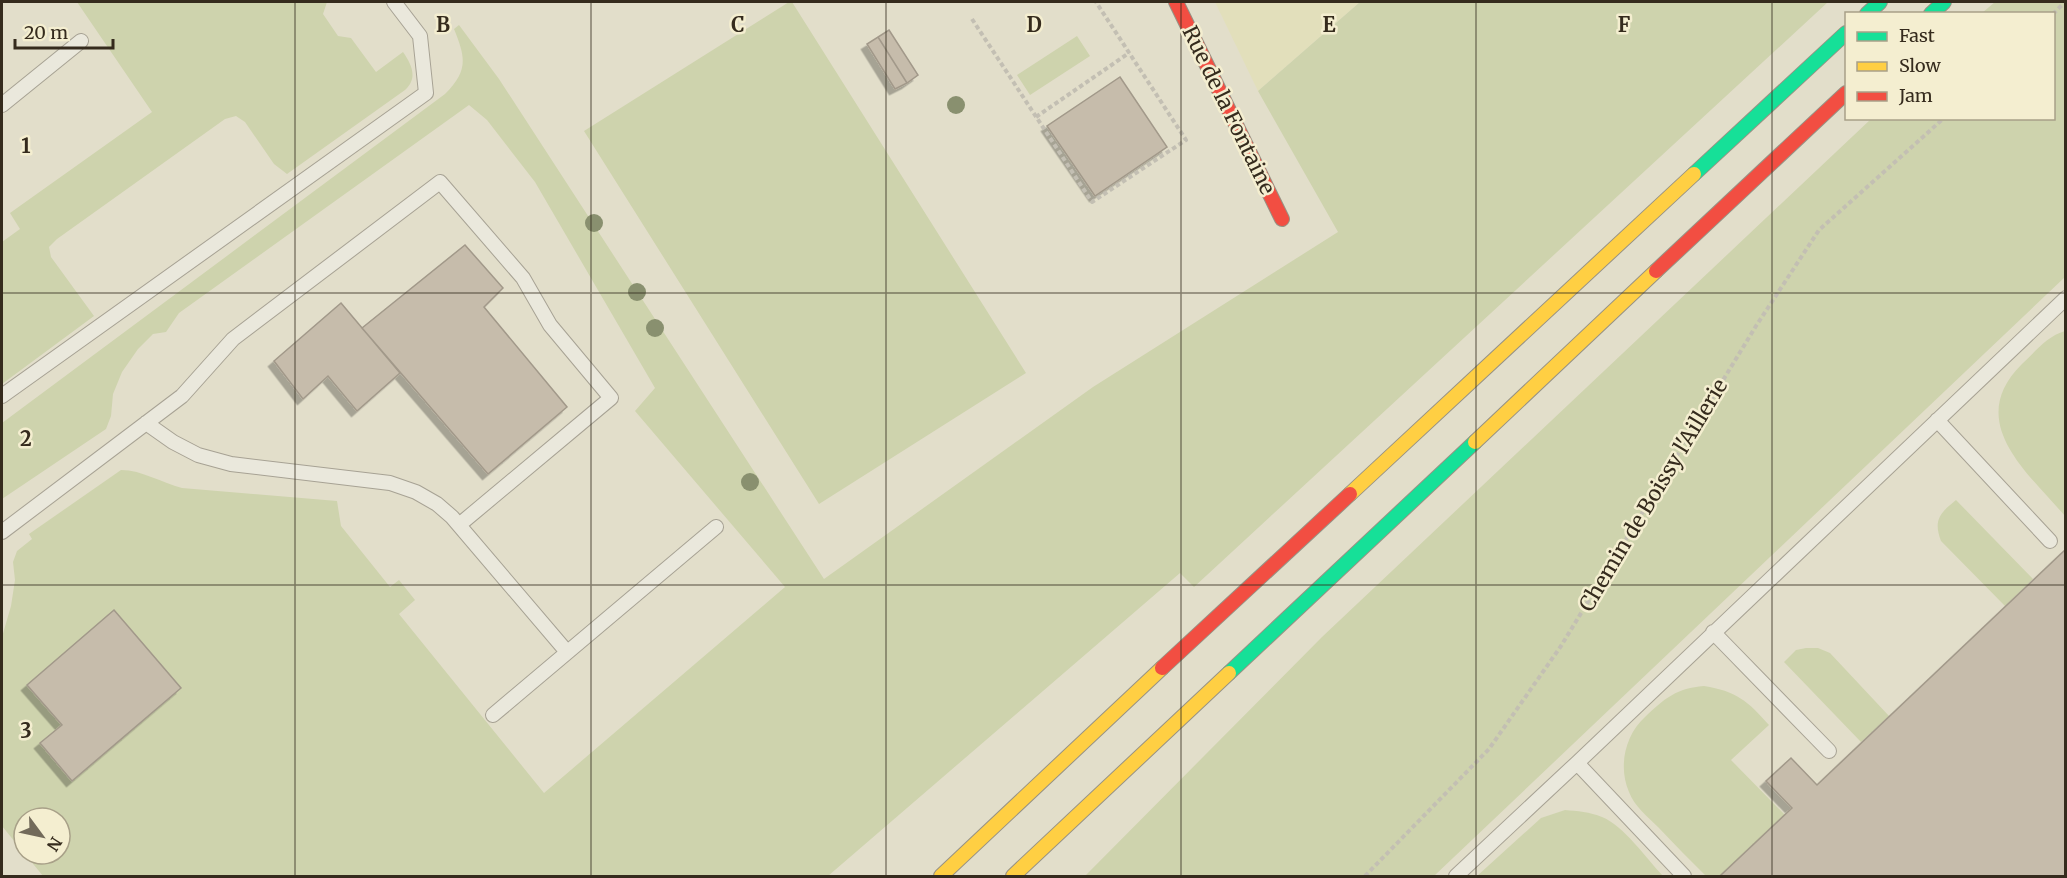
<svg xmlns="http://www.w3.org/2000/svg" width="2067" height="878" font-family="Merriweather,serif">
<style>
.farmland{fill:#e2dfbb}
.green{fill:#ced3ad}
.building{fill:#c6bcab;stroke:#a2998a;stroke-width:1.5;filter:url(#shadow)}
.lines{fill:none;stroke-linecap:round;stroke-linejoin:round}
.lane-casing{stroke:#a7a294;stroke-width:16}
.fast-casing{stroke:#979284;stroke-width:16}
.slow-casing{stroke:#979284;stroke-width:16}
.jam-casing{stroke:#979284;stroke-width:16}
.path{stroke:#c3bfb3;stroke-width:4;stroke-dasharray:4.5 3;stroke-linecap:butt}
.lane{stroke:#eae8dc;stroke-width:14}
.fast{stroke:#16e098;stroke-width:14}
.slow{stroke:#ffcf43;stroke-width:14}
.jam{stroke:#f24e42;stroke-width:14}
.tree{fill:#89906f}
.grid{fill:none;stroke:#352b1d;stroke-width:1.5;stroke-opacity:0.55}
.labels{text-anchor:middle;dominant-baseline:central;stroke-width:5;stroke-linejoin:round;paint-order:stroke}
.street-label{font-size:21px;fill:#352b1d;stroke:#f4eed0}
.grid-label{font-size:20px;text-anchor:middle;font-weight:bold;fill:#352b1d;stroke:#f4eed0;stroke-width:5;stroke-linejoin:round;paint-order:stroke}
</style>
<defs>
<filter id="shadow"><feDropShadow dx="-5.5" dy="5.5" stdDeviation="0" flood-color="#0004"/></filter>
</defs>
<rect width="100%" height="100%" fill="#e2deca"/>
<path class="farmland" d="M1215 2H1360L1258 91Z"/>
<path class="green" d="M77 2H327L323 14 338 36 351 38 376 72 403 52C412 65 418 78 405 90L287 174 274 164 245 122 236 116 225 119 57 239 49 247 51 257 94 316 2 384V242L20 229 10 213 152 112Z
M789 2H792L1026 373 819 504 584 131Z
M1360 2H1828L1194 587 1180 573 828 876H43L25 854H60V818H24V853L2 826V637L11 606 15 580 13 562 17 551 32 539 29 534 121 470C142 470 162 483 182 488L337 501 341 526 390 587 399 580 415 600 399 614 544 793 785 587 635 411 655 388 535 182 487 120 469 105 179 313 166 332 153 334 138 349 122 372 113 394 111 416 106 429 2 499V423L445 94C468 71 466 58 454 29L459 25 499 79 824 579 1093 387 1338 232 1258 91Z
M1995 2H2065V277L1434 876H1085L1322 637 1871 119 2054 118V14L1982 13Z
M1077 36 1090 56 1030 95 1017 75Z
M2065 331H2066L2065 516C2027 472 1964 421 2022 364 2035 352 2047 336 2065 331Z
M1956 500 2033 579 2005 606 1941 541C1933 520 1940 513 1956 500Z
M1806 648H1818L1830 653 1889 716 1861 742 1784 662 1796 650Z
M1704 686C1736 691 1748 701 1769 725L1731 760 1785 815 1720 876H1706C1690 860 1674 844 1658 827 1648 817 1634 806 1629 792 1618 767 1625 735 1645 717 1665 698 1677 688 1704 686Z
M1565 810C1577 811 1590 812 1602 817 1623 825 1647 859 1663 876H1477L1541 818Z"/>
<path class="building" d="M889 30 918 75 907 83 878 37Z
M878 37 907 83 895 89 867 44Z
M1120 77 1167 147 1095 196 1047 126Z
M465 245 503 288 484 307 567 407 488 474 362 328Z
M341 303 400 373 357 411 328 376 303 399 274 361Z
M2066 549V876H1720L1792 808 1766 781 1791 758 1817 785Z
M114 610 181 688 72 781 40 743 62 725 27 685Z"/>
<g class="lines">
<defs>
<path id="lane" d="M2 105 81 41
M2 396 426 93 420 36 394 2
M1937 420 2050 541
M146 423 173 442 198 455 231 464 390 483 416 492 437 504 452 517 567 652
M2 532 182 396 233 339 440 182 523 278 550 325 611 398 459 525
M1713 632 1829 751
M493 715 716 527
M1577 763 1684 876
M1456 876 1577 763 2066 298"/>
<path id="fast" d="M1867 14 1880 2
M1931 14 1944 2
M1694 174 1846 33
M1229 673 1475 442"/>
<path id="slow" d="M1475 442 1656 271
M1350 494 1694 174
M941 876 1162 668
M1013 876 1229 673"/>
<path id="jam" d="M1176 2 1282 219
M1656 271 1846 93
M1162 668 1350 494"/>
</defs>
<use href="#lane" class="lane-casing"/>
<use href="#fast" class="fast-casing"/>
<use href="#slow" class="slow-casing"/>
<use href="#jam" class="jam-casing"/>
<path class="path" d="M2053 14 2065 2
M972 19 1092 202 1186 140 1096 2
M1036 117 1129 53
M1365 876 1489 749 1561 646 1756 326 1819 230 1944 118"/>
<use href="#lane" class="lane"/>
<use href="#fast" class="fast"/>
<use href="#slow" class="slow"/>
<use href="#jam" class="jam"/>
</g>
<g class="tree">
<circle cx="956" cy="105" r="9"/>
<circle cx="594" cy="223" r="9"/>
<circle cx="637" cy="292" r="9"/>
<circle cx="655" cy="328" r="9"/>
<circle cx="750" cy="482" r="9"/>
</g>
<path class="grid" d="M295 2V876M591 2V876M886 2V876M1181 2V876M1476 2V876M1772 2V876M2 293H2066M2 585H2066"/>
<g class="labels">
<g class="street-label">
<text transform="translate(1229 110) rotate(64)">Rue de la Fontaine</text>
<text transform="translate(1653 495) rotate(-59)">Chemin de Boissy l'Aillerie</text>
</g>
</g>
<g class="grid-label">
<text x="443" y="32">B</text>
<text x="738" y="32">C</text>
<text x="1034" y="32">D</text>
<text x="1329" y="32">E</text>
<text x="1624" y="32">F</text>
<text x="26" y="153">1</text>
<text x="26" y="446">2</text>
<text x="26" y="738">3</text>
</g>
<rect width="2067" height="878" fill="none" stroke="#352b1d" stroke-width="6"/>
<rect x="1845" y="12" width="210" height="108" fill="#f4eed0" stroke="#a8a088" stroke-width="1.5"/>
<rect x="1857" y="32" width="30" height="9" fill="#16e098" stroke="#a8a088" stroke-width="1.5"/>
<text x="1899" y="42" font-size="18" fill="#352b1d">Fast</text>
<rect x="1857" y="62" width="30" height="9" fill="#ffcf43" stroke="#a8a088" stroke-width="1.5"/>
<text x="1899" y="72" font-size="18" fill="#352b1d">Slow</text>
<rect x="1857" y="92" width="30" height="9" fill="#f24e42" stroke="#a8a088" stroke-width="1.5"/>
<text x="1899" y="102" font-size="18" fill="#352b1d">Jam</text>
<g transform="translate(42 836) rotate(123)"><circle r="28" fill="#f4eed0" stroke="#a8a088" stroke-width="1.5"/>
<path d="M0-4.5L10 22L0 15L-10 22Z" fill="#726a5a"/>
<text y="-9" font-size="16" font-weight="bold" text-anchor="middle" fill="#352b1d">N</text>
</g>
<path d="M15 39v9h98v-9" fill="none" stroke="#352b1d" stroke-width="3"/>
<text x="24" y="39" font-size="18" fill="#352b1d" stroke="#f4eed0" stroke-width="4.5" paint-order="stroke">20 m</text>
</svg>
